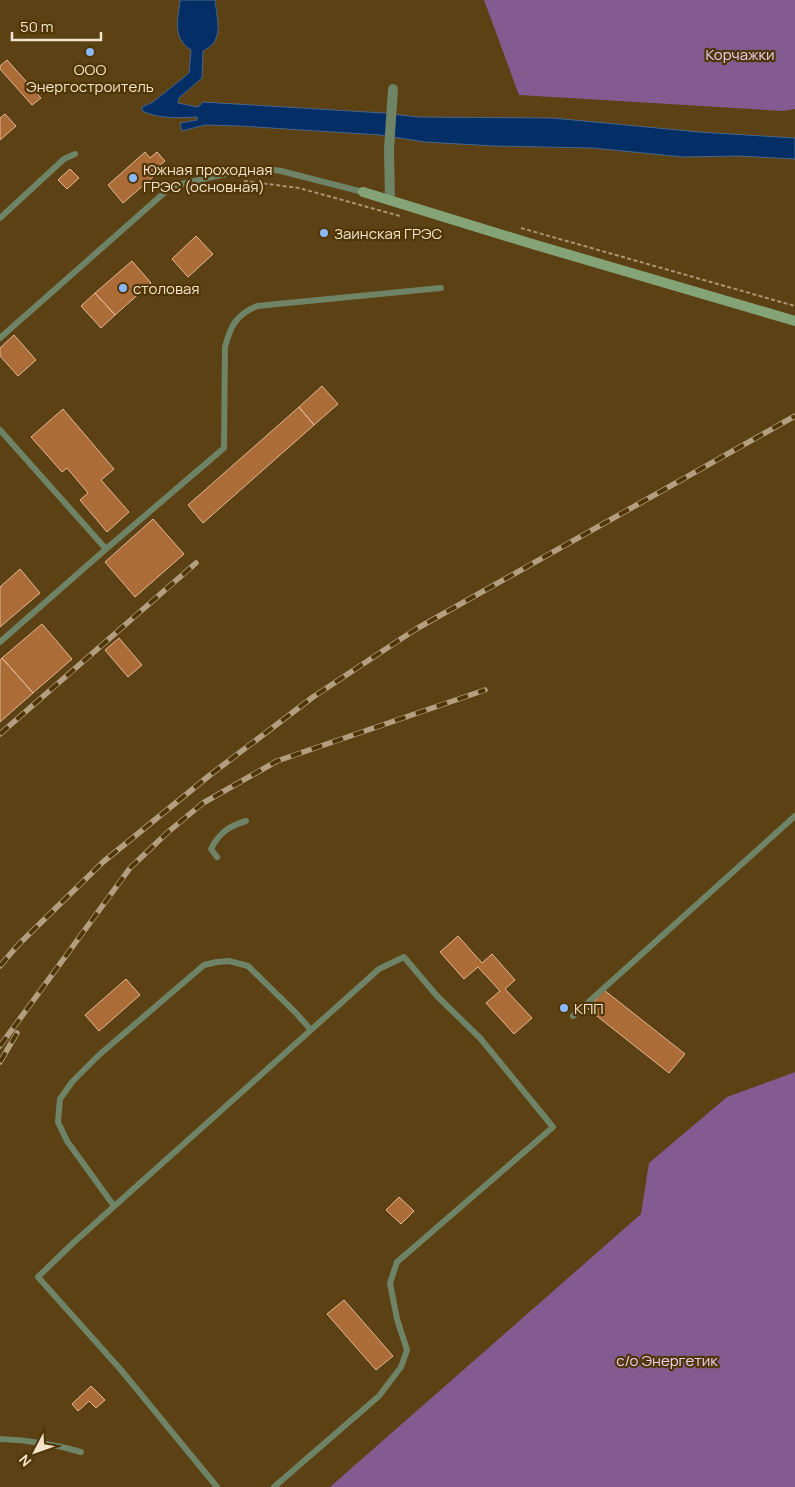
<svg xmlns="http://www.w3.org/2000/svg" width="795" height="1487" font-family="Manrope,sans-serif">
<style>
.green{fill:#845b91}
.water{fill:#042f66;stroke:#4c6585}
.building{fill:#ac6c38;stroke:#e6b896}
.lines{fill:none;stroke-linecap:round;stroke-linejoin:round}
.path{stroke:#ab9674;stroke-width:2;stroke-dasharray:4 2.5;stroke-linecap:butt}
.lane{stroke:#6f8367;stroke-width:6}
.street{stroke:#6f8367;stroke-width:10}
.secondary{stroke:#84a478;stroke-width:10}
.rail-casing{stroke:#b39f7f;stroke-width:5.5}
.rail{stroke:#503606;stroke-width:4;stroke-dasharray:11;stroke-linecap:butt}
.poi-dot{fill:#8bbafc;stroke:#503606;stroke-width:2}
.labels{text-anchor:middle;dominant-baseline:central;stroke-width:4.5;stroke-linejoin:round;paint-order:stroke}
.park-label{font-size:15px;fill:#ead0f3;stroke:#503606}
.poi-label{font-size:15px;fill:#f4e4cd;stroke:#503606;text-anchor:start}
</style>
<rect width="100%" height="100%" fill="#5b4114"/>
<path class="green" d="M484 0H795V109L783 111 519 95Z
M795 1072V1487H330L641 1214 649 1163 727 1097Z"/>
<path class="water" d="M180 0H215C217 20 225 41 203 51L202 78 179 98 178 103 198 107 203 102 384 113 418 117 553 118 699 132 795 138V159L739 156 683 157 593 148 494 146 425 142 380 135 240 126 205 125 182 131 180 123 197 120V117C178 118 159 119 142 111V107L153 102 189 73 191 50C172 38 178 20 180 0Z"/>
<path class="building" d="M7 60 41 98 32 105 0 69V66Z
M5 114 16 126 0 140V118Z
M145 152 150 158 157 152 165 161 158 167 161 170 123 203 108 185Z
M70 169 79 178 67 189 58 180Z
M196 236 213 254 188 277 172 259Z
M132 261 151 283 115 315 95 293Z
M95 293 115 315 101 328 81 306Z
M14 335 36 360 18 376 0 356V348Z
M322 386 338 404 314 425 299 407Z
M299 407 314 425 203 523 188 505Z
M63 409 114 469 101 480 129 512 107 532 80 500 88 493 67 468 62 472 31 437Z
M153 519 184 554 135 597 105 562Z
M20 569 40 593 0 627V587Z
M42 624 72 659 33 693 2 658Z
M119 638 142 665 128 677 105 650Z
M2 658 33 693 0 722V660Z
M458 936 482 963 492 954 515 980 505 989 532 1018 514 1034 486 1003 500 991 478 967 464 979 440 952Z
M126 979 140 995 99 1031 85 1015Z
M604 990 685 1054 669 1073 588 1009Z
M564 1002 569 1009 564 1013 559 1007Z
M399 1197 414 1211 401 1224 386 1210Z
M344 1300 393 1356 376 1370 327 1314Z
M91 1386 105 1400 96 1408 89 1401 78 1411 72 1404Z"/>
<g class="lines">
<path class="path" d="M244 181 299 188 400 216
M521 228 795 306"/>
<path class="lane" d="M0 218 64 159 75 154
M0 338 172 186 230 173 266 169 281 171 363 192
M0 430 106 549 0 642
M106 549 224 448 225 347C231 325 236 315 257 306L441 288
M217 857 211 849C219 833 229 826 246 821
M573 1016 795 816
M114 1206 67 1141 58 1122 60 1099 72 1082 99 1055 204 965 217 962 229 961 248 966 295 1012 311 1030
M0 1439C28 1440 54 1444 81 1452
M217 1487 121 1370 38 1277 72 1244 379 969 404 957 437 996 480 1038 553 1127 397 1262 390 1283 397 1319 407 1350 401 1367 379 1396 274 1487"/>
<path class="street" d="M390 200 389 149 393 89"/>
<path class="secondary" d="M363 192 529 243 795 321"/>
<defs>
<path id="rail" d="M0 734 196 563
M0 966 18 945 103 862 210 775 313 697 416 629 795 416
M0 1046 130 868 168 832 203 803 277 761 485 690
M0 1062 17 1033"/>
</defs>
<use href="#rail" class="rail-casing"/>
<use href="#rail" class="rail"/>
</g>
<g class="poi-dot">
<circle cx="90" cy="52" r="5"/>
<circle cx="133" cy="178" r="5"/>
<circle cx="324" cy="233" r="5"/>
<circle cx="123" cy="288" r="5"/>
<circle cx="564" cy="1008" r="5"/>
</g>
<g class="labels">
<g class="park-label">
<text x="740" y="54">Корчажки</text>
<text x="667" y="1360">с/о Энергетик</text>
</g>
<g class="poi-label">
<text x="90" y="69" text-anchor="middle">ООО<tspan x="90" dy="17">Энергостроитель</tspan></text>
<text x="143" y="169">Южная проходная<tspan x="143" dy="17">ГРЭС (основная)</tspan></text>
<text x="334" y="233">Заинская ГРЭС</text>
<text x="133" y="288">столовая</text>
<text x="574" y="1008">КПП</text>
</g>
</g>
<g transform="translate(35 1452) rotate(229)" stroke="#503606" stroke-width="4" paint-order="stroke">
<path d="M0-4L9 19L0 12L-9 19Z" fill="#f4e4cd"/>
<text y="-8" font-size="14" font-weight="bold" text-anchor="middle" fill="#f4e4cd">N</text>
</g>
<path d="M12 32v8h89v-8" fill="none" stroke="#f4e4cd" stroke-width="2.5"/>
<text x="20" y="32" font-size="15" fill="#f4e4cd" stroke="#503606" stroke-width="4" paint-order="stroke">50 m</text>
</svg>
